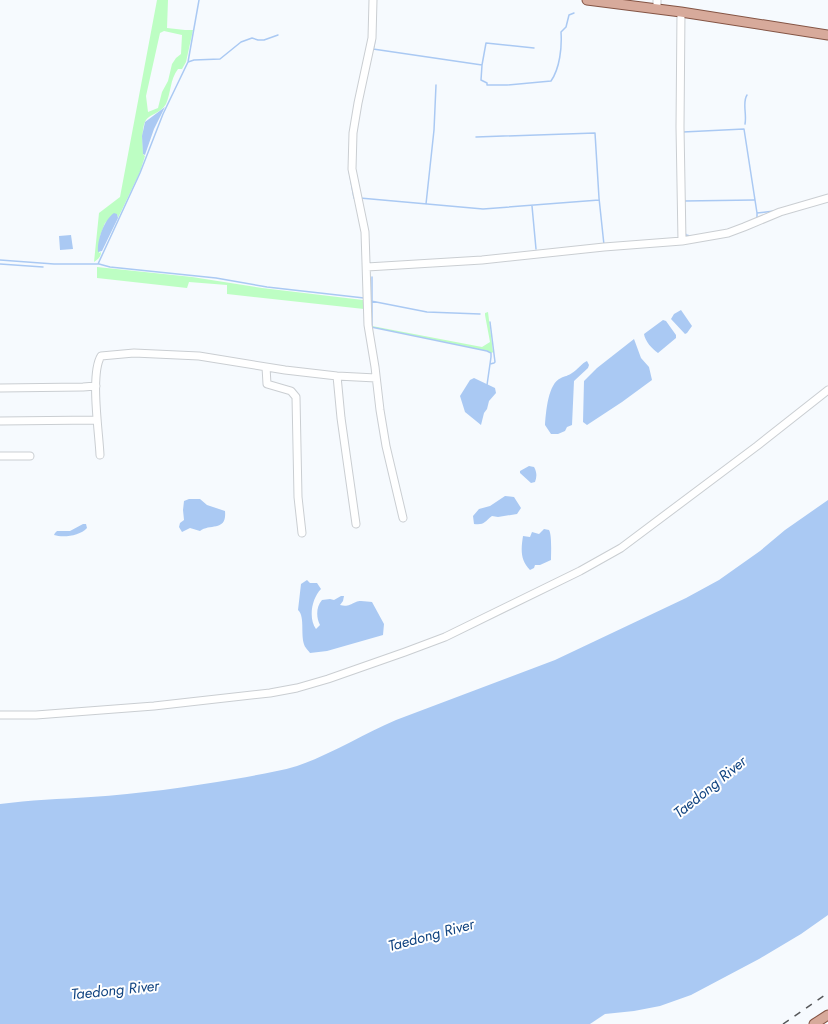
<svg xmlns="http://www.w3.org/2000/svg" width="828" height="1024" font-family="Jost,sans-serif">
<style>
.green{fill:#bdfec3;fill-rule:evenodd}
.water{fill:#aac9f3}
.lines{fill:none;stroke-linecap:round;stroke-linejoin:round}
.stream{stroke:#aac9f3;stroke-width:1.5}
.minor-casing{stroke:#caced2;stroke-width:9}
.major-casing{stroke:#845444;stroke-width:11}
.minor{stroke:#fff;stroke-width:7}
.major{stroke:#d7aa9b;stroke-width:9}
.rail{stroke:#56585a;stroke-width:1.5;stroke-dasharray:7 7;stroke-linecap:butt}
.labels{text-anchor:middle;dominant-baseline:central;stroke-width:4;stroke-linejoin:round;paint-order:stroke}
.water-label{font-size:15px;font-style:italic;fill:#114481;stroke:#fff}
</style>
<rect width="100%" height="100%" fill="#f6fafe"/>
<path class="green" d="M157 0H168L167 28 185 30H193L186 62 182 69H178C170 79 171 93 166 104 161 113 150 114 146 120 141 128 143 144 143 154L145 156 140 172 118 218 117 214 105 223 100 236 99 253 101 252C101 257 98 259 94 262L99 213 120 197ZM164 31 182 35 181 54 176 58 172 64 168 81 162 92 158 108 148 112 146 96 160 33Z
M97 267 192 277 262 288 363 300 365 301 364 309 227 294V285L189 282 187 288 97 278Z
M488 312 493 352 492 353 488 351 372 327V326L482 347 490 342 485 315V313Z"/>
<path class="water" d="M165 107 154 129 146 152 145 155 143 154 142 136 145 122Z
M114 213 117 214 118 218 102 251 98 252C97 240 104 220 114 213Z
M71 235 73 249 60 250 59 236Z
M681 310 692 326 687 333 685 334 671 319 674 314Z
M663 320 666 321 676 335V338L658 353C652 349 645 341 644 334Z
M634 339 641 358 649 367 652 380 622 402 587 425 583 422 584 381 597 368Z
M587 361 589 365 588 368 574 381 572 425 567 427 565 431 558 434H551L545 425C546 412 548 383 561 378 565 376 568 376 572 373 577 370 582 363 587 361Z
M474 378 495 388 496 393 489 401 487 409 484 413 481 425 465 412 460 396 470 380Z
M529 466 534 467C537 472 537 477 535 482L531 483 520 473V471Z
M505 496 514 497 521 508 517 514 498 517 492 516C484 522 485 525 474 524L473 516 479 509 490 506Z
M189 499H200L207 505 225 511C227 532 210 523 200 531L190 528 182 532 179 527 180 523 184 520 183 510 184 501Z
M828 500V915L801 934 759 959 691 995 660 1006 634 1011 605 1014 590 1024H0V804C30 800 60 799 91 797 139 794 187 787 235 779 256 775 277 772 297 766 332 754 363 734 396 720L555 660 686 598 719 580 760 551 785 530Z
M83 524H86L87 528C80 536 63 538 54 535L55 533 57 531H70Z
M544 529 549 530C552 535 551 553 551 560L540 565H535L534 568 530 570C520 560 521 549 523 536L530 537 532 532 539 534Z
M307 580 310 583H317L321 589C312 598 308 618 316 629L320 625C316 617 316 607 322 600L330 599 334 600 341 596H344L343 601 340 605C347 607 349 605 356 602 360 600 368 602 372 602L384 624 383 635 327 651 310 653C309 651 307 650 306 648 299 639 306 617 298 610L301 584Z"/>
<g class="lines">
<path class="stream" d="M374 47 375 39
M373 49 482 65 486 43 534 48
M188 62 194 60 220 59 241 42 252 38 258 40H264L278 35
M482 65 481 80 487 83V85H507L551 81C560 68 562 47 561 32L566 27 569 15 574 13
M745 124C747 114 742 102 747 95
M744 129 757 213V218C746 226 697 240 686 235L683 228V132Z
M476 137 595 133 599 198 604 245
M349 170 354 198
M360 198 483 209 599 200
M684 201 754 200
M426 204 434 130 436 85
M532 206 536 249
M757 213 774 211
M0 260 54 264H98L140 173 163 114 188 62 199 0
M0 264 43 267
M99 264 110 267 216 278 267 287 364 298
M371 301 427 312 480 314
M490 322 495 362 494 363 490 364
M371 327 487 351 491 353V357L487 385
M372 327V277"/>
<defs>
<path id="minor" d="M373 0 372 38 358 103 353 133 352 169 365 232 368 325 375 367 380 410 386 446 403 518
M657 9V0
M681 12 680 127 682 241
M367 267 482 260 604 247 682 241 728 233 744 227 780 212 828 198
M266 367 267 384 291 391 296 397 298 497 302 533
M337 376 341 418 356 524
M0 388 83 387 96 386
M0 421 97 420
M100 455C99 432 90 374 101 356L134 353 199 356 285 370 337 376 376 378
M0 456H30
M0 715H36L154 706 270 693 297 688 328 679 405 652 445 637 580 571 621 548 757 446 828 390"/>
<path id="major" d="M587 0 681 12 828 35
M814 1024 828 1015"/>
</defs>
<use href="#minor" class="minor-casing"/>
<use href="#major" class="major-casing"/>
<use href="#minor" class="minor"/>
<use href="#major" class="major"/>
<path class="rail" d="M783 1024 828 993"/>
</g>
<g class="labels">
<g class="water-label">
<text transform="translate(710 787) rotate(-39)">Taedong River</text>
<text transform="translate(431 935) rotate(-15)">Taedong River</text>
<text transform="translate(115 990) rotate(-6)">Taedong River</text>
</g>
</g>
</svg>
